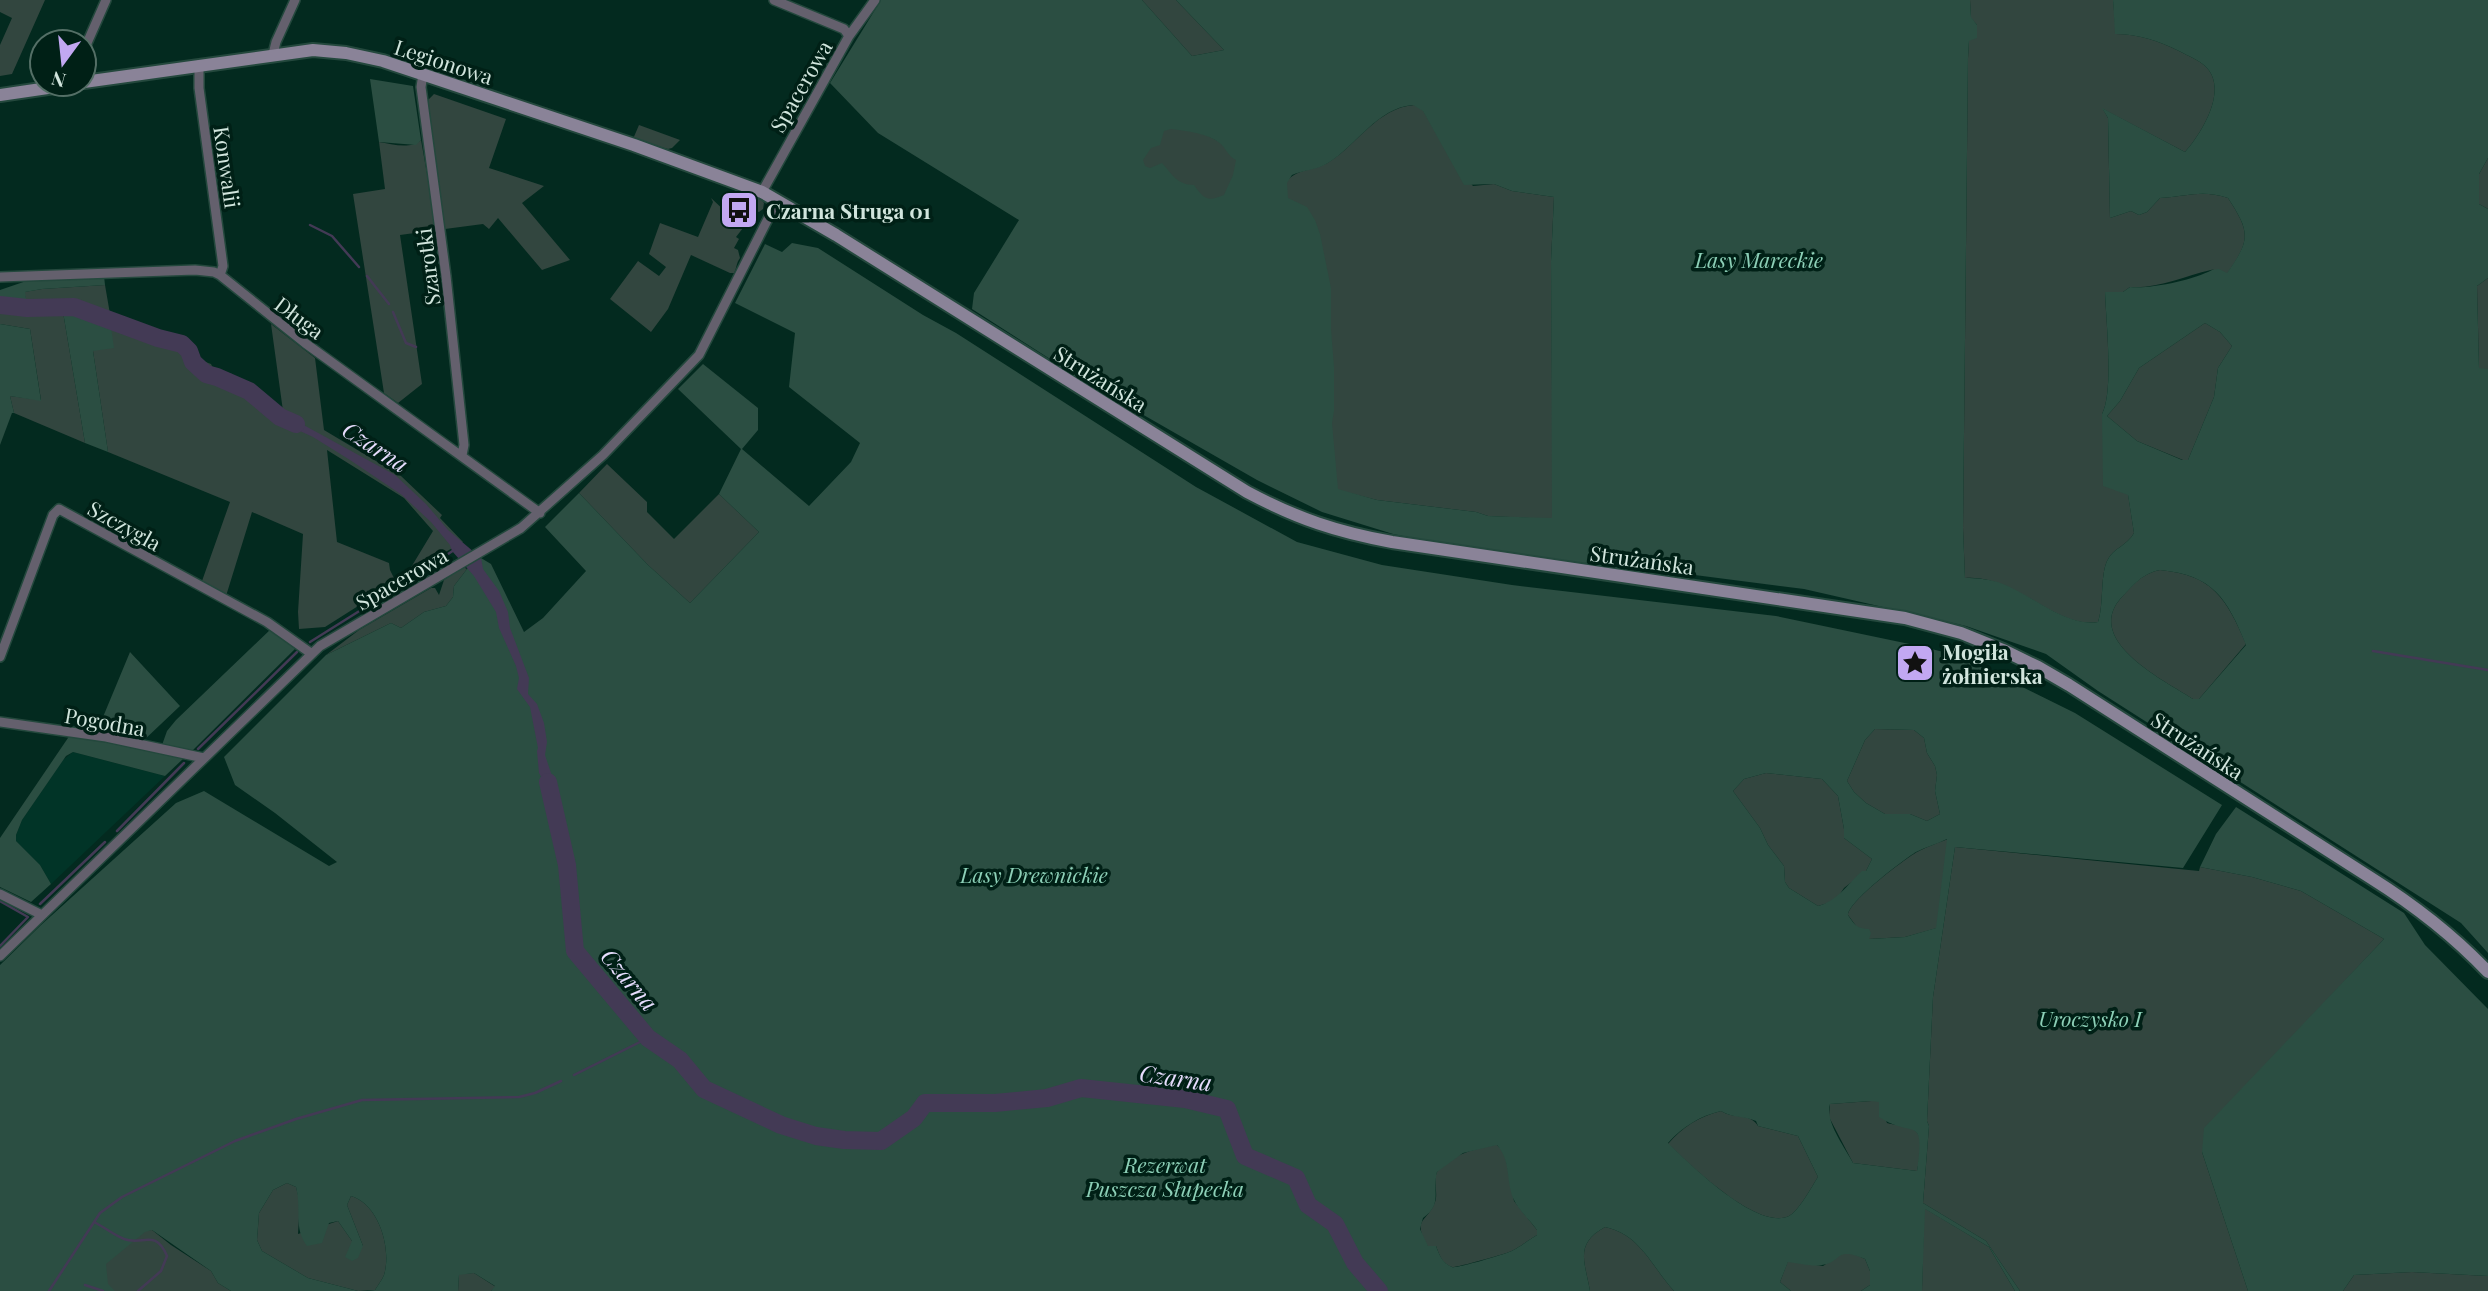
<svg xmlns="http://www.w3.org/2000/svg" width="2488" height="1291" font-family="'Playfair Display',serif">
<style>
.built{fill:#013427}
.green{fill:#32463f}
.forest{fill:#2b4e42;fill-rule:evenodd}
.water{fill:#433a55}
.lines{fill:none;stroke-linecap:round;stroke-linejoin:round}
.stream{stroke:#433a55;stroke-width:2.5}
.river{stroke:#433a55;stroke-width:18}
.street-casing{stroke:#24483d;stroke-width:12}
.secondary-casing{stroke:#24483d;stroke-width:16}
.street{stroke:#64606d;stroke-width:9}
.secondary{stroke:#8a8398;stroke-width:12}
.labels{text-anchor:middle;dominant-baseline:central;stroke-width:7;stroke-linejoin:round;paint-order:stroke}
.street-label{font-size:21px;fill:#d1e5dd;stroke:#002016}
.poi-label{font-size:21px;font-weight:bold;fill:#d1e5dd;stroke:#002016;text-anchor:start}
.park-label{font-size:21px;font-style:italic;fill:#8cd0b7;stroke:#002016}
.water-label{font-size:23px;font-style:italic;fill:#e7ddfe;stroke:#002016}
</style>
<rect width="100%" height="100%" fill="#032a1f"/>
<path class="built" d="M73 752 165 776 51 884 40 865 16 841V835L22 820 63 760Z"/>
<path class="green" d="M0 0H45L12 74 0 76V45L12 18 0 12Z
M1142 0H1176L1224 50 1192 56Z
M1970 0H2113L2116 34C2137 34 2160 41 2179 51 2188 56 2200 60 2207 68 2228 91 2201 134 2185 152L2103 109 2108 118 2110 218 2131 211 2139 215 2147 212 2160 198C2186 197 2201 189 2228 198 2250 232 2251 239 2227 274 2222 272 2215 269 2211 270 2184 276 2158 289 2130 287L2123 292H2105C2106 320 2114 391 2102 414L2128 494 2134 533C2128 545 2113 548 2107 561 2100 577 2104 605 2098 622 2056 629 2015 574 1965 578L1963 528 1968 58 1969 40 1977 37V25L1971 18Z
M434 94 506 119 489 168 544 186 522 203 570 260 542 270 498 218 489 229 483 224 445 229 428 100Z
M1414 105 1423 110 1455 166 1473 186 1494 184 1512 191 1554 197 1551 261 1553 519 1488 516 1476 512 1377 500 1338 490 1100 125 1190 126 1289 179C1298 169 1317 170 1329 162 1357 145 1377 108 1414 105Z
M639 125 680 140 672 148 668 149 633 139Z
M421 140 437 230 400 235 422 384 398 403 384 393 353 194 385 189 379 142C392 144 410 150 421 140Z
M2488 158V209L2479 204V174Z
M732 187 761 199 764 203 763 209 759 212 753 210Z
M711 198 743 228 736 237 739 239 734 248 738 250 740 258C736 263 737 268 734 273H730L691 255 668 309 651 332 610 299 638 261 659 276 666 267 649 254 660 223 698 237 713 202Z
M2488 278V369H2479L2477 286Z
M105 285 110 314 191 345 203 361 211 364 213 368 232 374 235 379 283 411 271 324 315 358 324 430 401 476 442 515 440 518 463 542 407 574 433 531 404 498 327 450 337 542 389 563 390 570 396 582 325 627 299 629 298 612 303 534 252 512 226 596 202 581 230 502 108 452 93 351 110 327 63 312 85 443 14 413 10 396 41 400 30 329 0 324V301L6 304 27 303 24 292 42 289Z
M2205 323 2220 332 2232 346 2218 368 2214 397 2188 460H2183L2137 441 2107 416 2120 401 2139 368Z
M607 464 647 502V512L674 539 719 494 759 532 690 603 648 565 579 493Z
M463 567 467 569 454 586 453 597 446 606 424 612 401 628 391 623 326 655 359 630 431 588H435L439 595 444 580Z
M2160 570C2213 575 2226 598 2246 644L2199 699H2193C2165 681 2083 641 2121 598 2133 585 2141 574 2160 570Z
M1875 729 1914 730 1924 738 1927 753 1935 766 1937 775 1935 791 1940 814 1927 821 1910 814H1885L1866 803 1854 792 1847 781 1865 740Z
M1766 773 1822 779 1838 796 1844 829V838L1872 859 1866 871 1844 888 1838 897 1828 903 1818 906 1789 888 1785 882 1784 866 1768 845 1760 828 1733 791 1744 779Z
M1948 839 1937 928 1905 937 1869 939V936L1856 926 1848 915C1848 902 1903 860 1917 852 1926 847 1938 843 1948 839Z
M1955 847 2199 871 2200 867 2252 877 2301 891 2384 939 2281 1049 2202 1152 2248 1291H2020L1986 1241 1923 1203 1929 1126 1927 1121 1933 997Z
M1871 1101H1879L1887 1123C1894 1125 1904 1125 1911 1128 1927 1135 1919 1158 1917 1171L1853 1163 1829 1117 1830 1104Z
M1721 1111C1733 1119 1751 1113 1758 1126L1798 1136 1818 1177C1812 1186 1799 1211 1789 1216 1757 1231 1690 1164 1668 1144 1682 1127 1700 1116 1721 1111Z
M1494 1145H1497L1504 1152 1507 1164 1514 1201 1537 1230V1235C1530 1239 1516 1250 1509 1252 1502 1255 1455 1268 1452 1267 1442 1264 1439 1254 1436 1246L1428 1247C1411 1218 1428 1222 1435 1202 1438 1195 1434 1183 1436 1175 1441 1157 1478 1148 1494 1145Z
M287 1183 296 1187 300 1203 298 1234 338 1221 352 1241 363 1246 347 1205 351 1196C379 1204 392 1249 384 1275 382 1280 378 1285 375 1290L358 1291 308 1278 262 1251 257 1240 259 1213 273 1190Z
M1924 1208 1989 1247 2015 1291H1922Z
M1605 1227C1640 1234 1652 1267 1674 1291H1590C1585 1262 1574 1244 1605 1227Z
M152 1230 171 1245 211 1271 218 1283 231 1291H0V1242Z
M1852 1253 1865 1259 1870 1271V1285L1861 1291H1791L1780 1282 1788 1261 1823 1266 1841 1254Z
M2412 1272 2488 1276V1291H2343L2354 1275Z
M474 1273 496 1287 491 1291H458L459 1274Z"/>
<path class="forest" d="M881 0H1142L1192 56 1224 50 1176 0H1970L1971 17 1977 25V38L1969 41 1968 58 1963 528 1965 578C1977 578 1991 579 2003 584 2032 595 2066 627 2098 622 2104 605 2100 577 2107 561 2113 548 2128 545 2134 533L2128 495 2103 486 2102 414C2114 391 2106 320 2105 292H2123L2130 287C2152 289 2193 280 2212 270L2219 269 2227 273C2251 239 2250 232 2228 198 2201 189 2186 197 2160 198L2147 212 2139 215 2131 211 2110 218 2108 118 2102 108 2185 152C2201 134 2228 91 2207 68 2200 60 2188 56 2179 51 2160 41 2137 34 2115 34L2113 0H2488V158L2479 174V204L2488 209V278L2477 286 2479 368 2488 369V953L2461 923 2098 691 2046 654 1966 626 1804 589 1594 562 1557 566 1393 534 1322 512 1257 480 1086 382 972 309 974 293 1019 220 878 133 830 83ZM1413 105 1423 111 1464 185 1494 184 1512 191 1554 197 1551 261 1552 518 1488 516 1476 512 1377 500 1338 489 1332 423 1334 411V367L1331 329V288L1320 234 1315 220 1307 207 1288 198 1287 183 1292 175C1304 170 1317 170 1328 163 1357 145 1377 108 1413 105ZM1171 129C1187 131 1208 133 1221 144 1227 150 1228 156 1236 160L1233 175 1224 195C1207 202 1204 199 1194 185 1177 185 1172 174 1162 163L1150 168 1145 166 1143 160 1151 148 1160 145 1164 131ZM2205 323 2220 332 2232 346 2218 368 2214 397 2188 460H2182L2137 441 2107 416 2120 401 2139 368ZM2160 570C2213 575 2227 598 2246 645L2199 699H2193C2165 681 2083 641 2121 598 2134 585 2141 574 2160 570Z
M370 79 413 86 421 140 416 145 379 142Z
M792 243 818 248 923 315 956 333 1196 487 1297 542 1382 565 1512 585 1776 616 1919 646 1960 656 2075 713 2222 805 2183 868 1955 847 1933 997 1927 1121 1929 1126 1923 1203 1986 1241 2020 1291H2015L1989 1247 1925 1209 1922 1291H1861L1870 1285V1271L1865 1259C1834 1246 1843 1262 1822 1265 1812 1267 1798 1263 1788 1262L1780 1282 1791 1291H1674C1652 1267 1640 1234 1605 1227 1574 1244 1585 1262 1590 1291H491L495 1286 474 1273 459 1275 458 1291H367L375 1290C378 1285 382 1280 384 1275 392 1249 379 1204 351 1196L347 1205 363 1246 358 1258 352 1261 345 1257 352 1241 338 1221 329 1223 322 1243 307 1246C293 1227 302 1211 296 1187L287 1183 273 1190 259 1213 257 1240 262 1251 308 1278 358 1291H231L218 1283 211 1271 152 1230 145 1232 106 1264 108 1284 115 1291H0V965L41 925 176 803 204 791 329 866 337 862 275 813 235 785 224 757 326 655 391 623 401 628 424 612 446 606 453 597 454 586 467 569 481 558 491 564 524 632 543 618 586 571 545 527 579 493 648 565 690 603 759 532 719 494 741 449 678 389 703 364 758 408V430L742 449 809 506 851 462 860 443 789 387 795 333 735 303 765 244 782 252ZM1875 729 1914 730 1924 738 1927 753 1935 766 1937 775 1935 791 1940 814 1927 821 1910 814H1885L1866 803 1854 792 1847 781 1865 740ZM1766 773 1822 779 1838 796 1844 829V838L1872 859 1866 871H1862C1847 885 1837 901 1818 906L1789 888 1785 882 1784 866 1768 845 1760 828 1733 791 1744 779ZM1947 839 1936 928 1905 937 1869 939 1871 933 1869 929C1857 929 1854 924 1848 915 1848 902 1903 860 1916 852 1926 847 1937 844 1947 839ZM1871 1101 1879 1102V1117C1914 1140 1925 1112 1917 1171L1853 1163C1844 1146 1825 1122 1830 1104ZM1721 1111C1732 1118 1745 1116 1756 1121L1758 1126 1798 1136 1818 1177C1812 1186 1799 1211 1789 1216 1757 1231 1690 1164 1668 1143 1682 1127 1700 1116 1721 1111ZM1497 1145C1511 1161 1506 1180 1513 1198 1518 1210 1529 1219 1537 1230V1235C1530 1239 1516 1250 1509 1252 1502 1255 1455 1269 1452 1267 1442 1263 1439 1254 1436 1246H1428L1420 1229 1423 1218C1443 1204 1432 1192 1437 1172L1463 1153Z
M104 276 105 285 42 289 25 292 27 304H6L0 301V290L38 277Z
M63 312 88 316 111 327 114 348 93 351 108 452 85 443Z
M0 324 30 329 41 401 10 396 14 413H12L0 445Z
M272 628 296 648 192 751 162 745 167 731 176 720Z
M130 652 180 706 142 742 128 737 124 733 98 729Z
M70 735 184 758 165 776 73 752 66 756 22 820 16 835V841L40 865 51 884 31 902 0 887V838Z
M2236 807 2404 913 2425 945 2488 1009V1276L2412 1272 2354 1275 2343 1291H2248L2202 1152 2204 1128 2384 939 2301 891 2252 877 2200 867 2216 834Z"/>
<path class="water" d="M278 411 395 475 426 504 448 530 481 558 483 569 499 591 508 612 510 628 529 678 528 694 537 704 544 723 547 742 545 755 552 776 555 803 548 801 547 787 539 773 537 751 538 748 530 707 517 689 519 678 516 666 499 628 496 612 474 576 452 551 450 545 431 522 402 495 350 460 313 437 276 420Z"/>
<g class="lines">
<path class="stream" d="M310 225 332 236 359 267
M367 276 389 304
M393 312 406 343 416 347
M411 579 454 550
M310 642 404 583
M2373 651 2488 670
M198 749 297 652
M117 831 184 763
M0 901 28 917 0 946
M40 904 105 842
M574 1075 648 1038
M94 1222C104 1227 114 1235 124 1239 143 1246 155 1228 167 1256L161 1271 138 1291
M85 1285 103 1291
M49 1291 100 1213 122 1197 235 1141 296 1119 362 1100 519 1097 535 1093 561 1081"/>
<path class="river" d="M0 305 27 308 74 307 158 338 182 344 189 351 193 362 206 374 217 377 249 391 280 417 296 424
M548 782 567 865 575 951 648 1038 680 1060 704 1089 781 1125 816 1136 844 1140 881 1141 914 1118 925 1103H995L1047 1098 1081 1088 1185 1099 1227 1109 1245 1156 1296 1178 1308 1205 1335 1224 1355 1263 1379 1291"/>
<defs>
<path id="street" d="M774 0 844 29 849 36
M84 50 106 0
M273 54 276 42 295 0
M199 65V88L223 266 220 275
M423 74 421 87 446 276 464 445 462 455
M762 192 849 36 875 0
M0 277 195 270 214 272 220 275 305 343 540 513
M0 657 53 515 59 509 267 622 312 654
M0 722 106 737 204 758
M0 894 42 915
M0 956 320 646 521 528 603 455 699 355 777 201"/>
<path id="secondary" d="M84 82 313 50 346 53 383 61 634 145 762 192 836 235 1247 492C1298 519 1337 532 1392 542L1905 618 1961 633 2003 650 2038 667 2069 685 2371 878C2414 905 2453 935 2488 972
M0 95 75 84"/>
</defs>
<use href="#street" class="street-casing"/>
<use href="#secondary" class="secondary-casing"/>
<use href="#street" class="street"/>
<use href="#secondary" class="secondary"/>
</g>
<defs>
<symbol id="bus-square" viewBox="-11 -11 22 22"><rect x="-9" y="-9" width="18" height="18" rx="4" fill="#c2a8f2" stroke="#002016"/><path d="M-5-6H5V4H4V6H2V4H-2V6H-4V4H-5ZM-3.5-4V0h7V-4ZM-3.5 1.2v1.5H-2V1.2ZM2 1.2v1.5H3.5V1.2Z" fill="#111"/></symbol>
<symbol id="sight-square" viewBox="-11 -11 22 22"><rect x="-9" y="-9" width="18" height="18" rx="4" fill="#c2a8f2" stroke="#002016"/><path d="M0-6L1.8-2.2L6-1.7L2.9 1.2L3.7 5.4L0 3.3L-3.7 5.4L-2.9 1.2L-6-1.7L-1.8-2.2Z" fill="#111"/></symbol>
</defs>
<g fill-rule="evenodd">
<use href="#bus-square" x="717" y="188" width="44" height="44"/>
<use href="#sight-square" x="1893" y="641" width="44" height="44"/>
</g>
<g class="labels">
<g class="street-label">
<text transform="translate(444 61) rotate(18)">Legionowa</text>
<text transform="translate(800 86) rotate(-60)">Spacerowa</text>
<text transform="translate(228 167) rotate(82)">Konwalii</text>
<text transform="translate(427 267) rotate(-97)">Szarotki</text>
<text transform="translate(300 317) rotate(37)">Długa</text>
<text transform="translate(1101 378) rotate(32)">Strużańska</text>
<text transform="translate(125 525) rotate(29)">Szczygla</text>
<text transform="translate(1642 559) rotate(8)">Strużańska</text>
<text transform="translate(401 578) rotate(-30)">Spacerowa</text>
<text transform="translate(105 721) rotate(10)">Pogodna</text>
<text transform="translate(2198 745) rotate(33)">Strużańska</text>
</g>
<g class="poi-label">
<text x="766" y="210">Czarna Struga 01</text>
<text x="1942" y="651">Mogiła<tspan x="1942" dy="24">żołnierska</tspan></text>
</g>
<g class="park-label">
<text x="1759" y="259">Lasy Mareckie</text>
<text x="1034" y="874">Lasy Drewnickie</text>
<text x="2090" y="1018">Uroczysko I</text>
<text x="1165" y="1164">Rezerwat<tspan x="1165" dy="24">Puszcza Słupecka</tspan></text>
</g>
<g class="water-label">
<text transform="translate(376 446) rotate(33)">Czarna</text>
<text transform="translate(630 979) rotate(50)">Czarna</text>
<text transform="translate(1176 1077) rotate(8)">Czarna</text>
</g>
</g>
<g transform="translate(63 63) rotate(195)"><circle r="33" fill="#002016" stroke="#546f66" stroke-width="2"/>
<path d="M0-5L12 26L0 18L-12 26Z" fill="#c2a8f2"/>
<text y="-10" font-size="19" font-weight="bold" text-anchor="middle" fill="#d1e5dd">N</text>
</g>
</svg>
